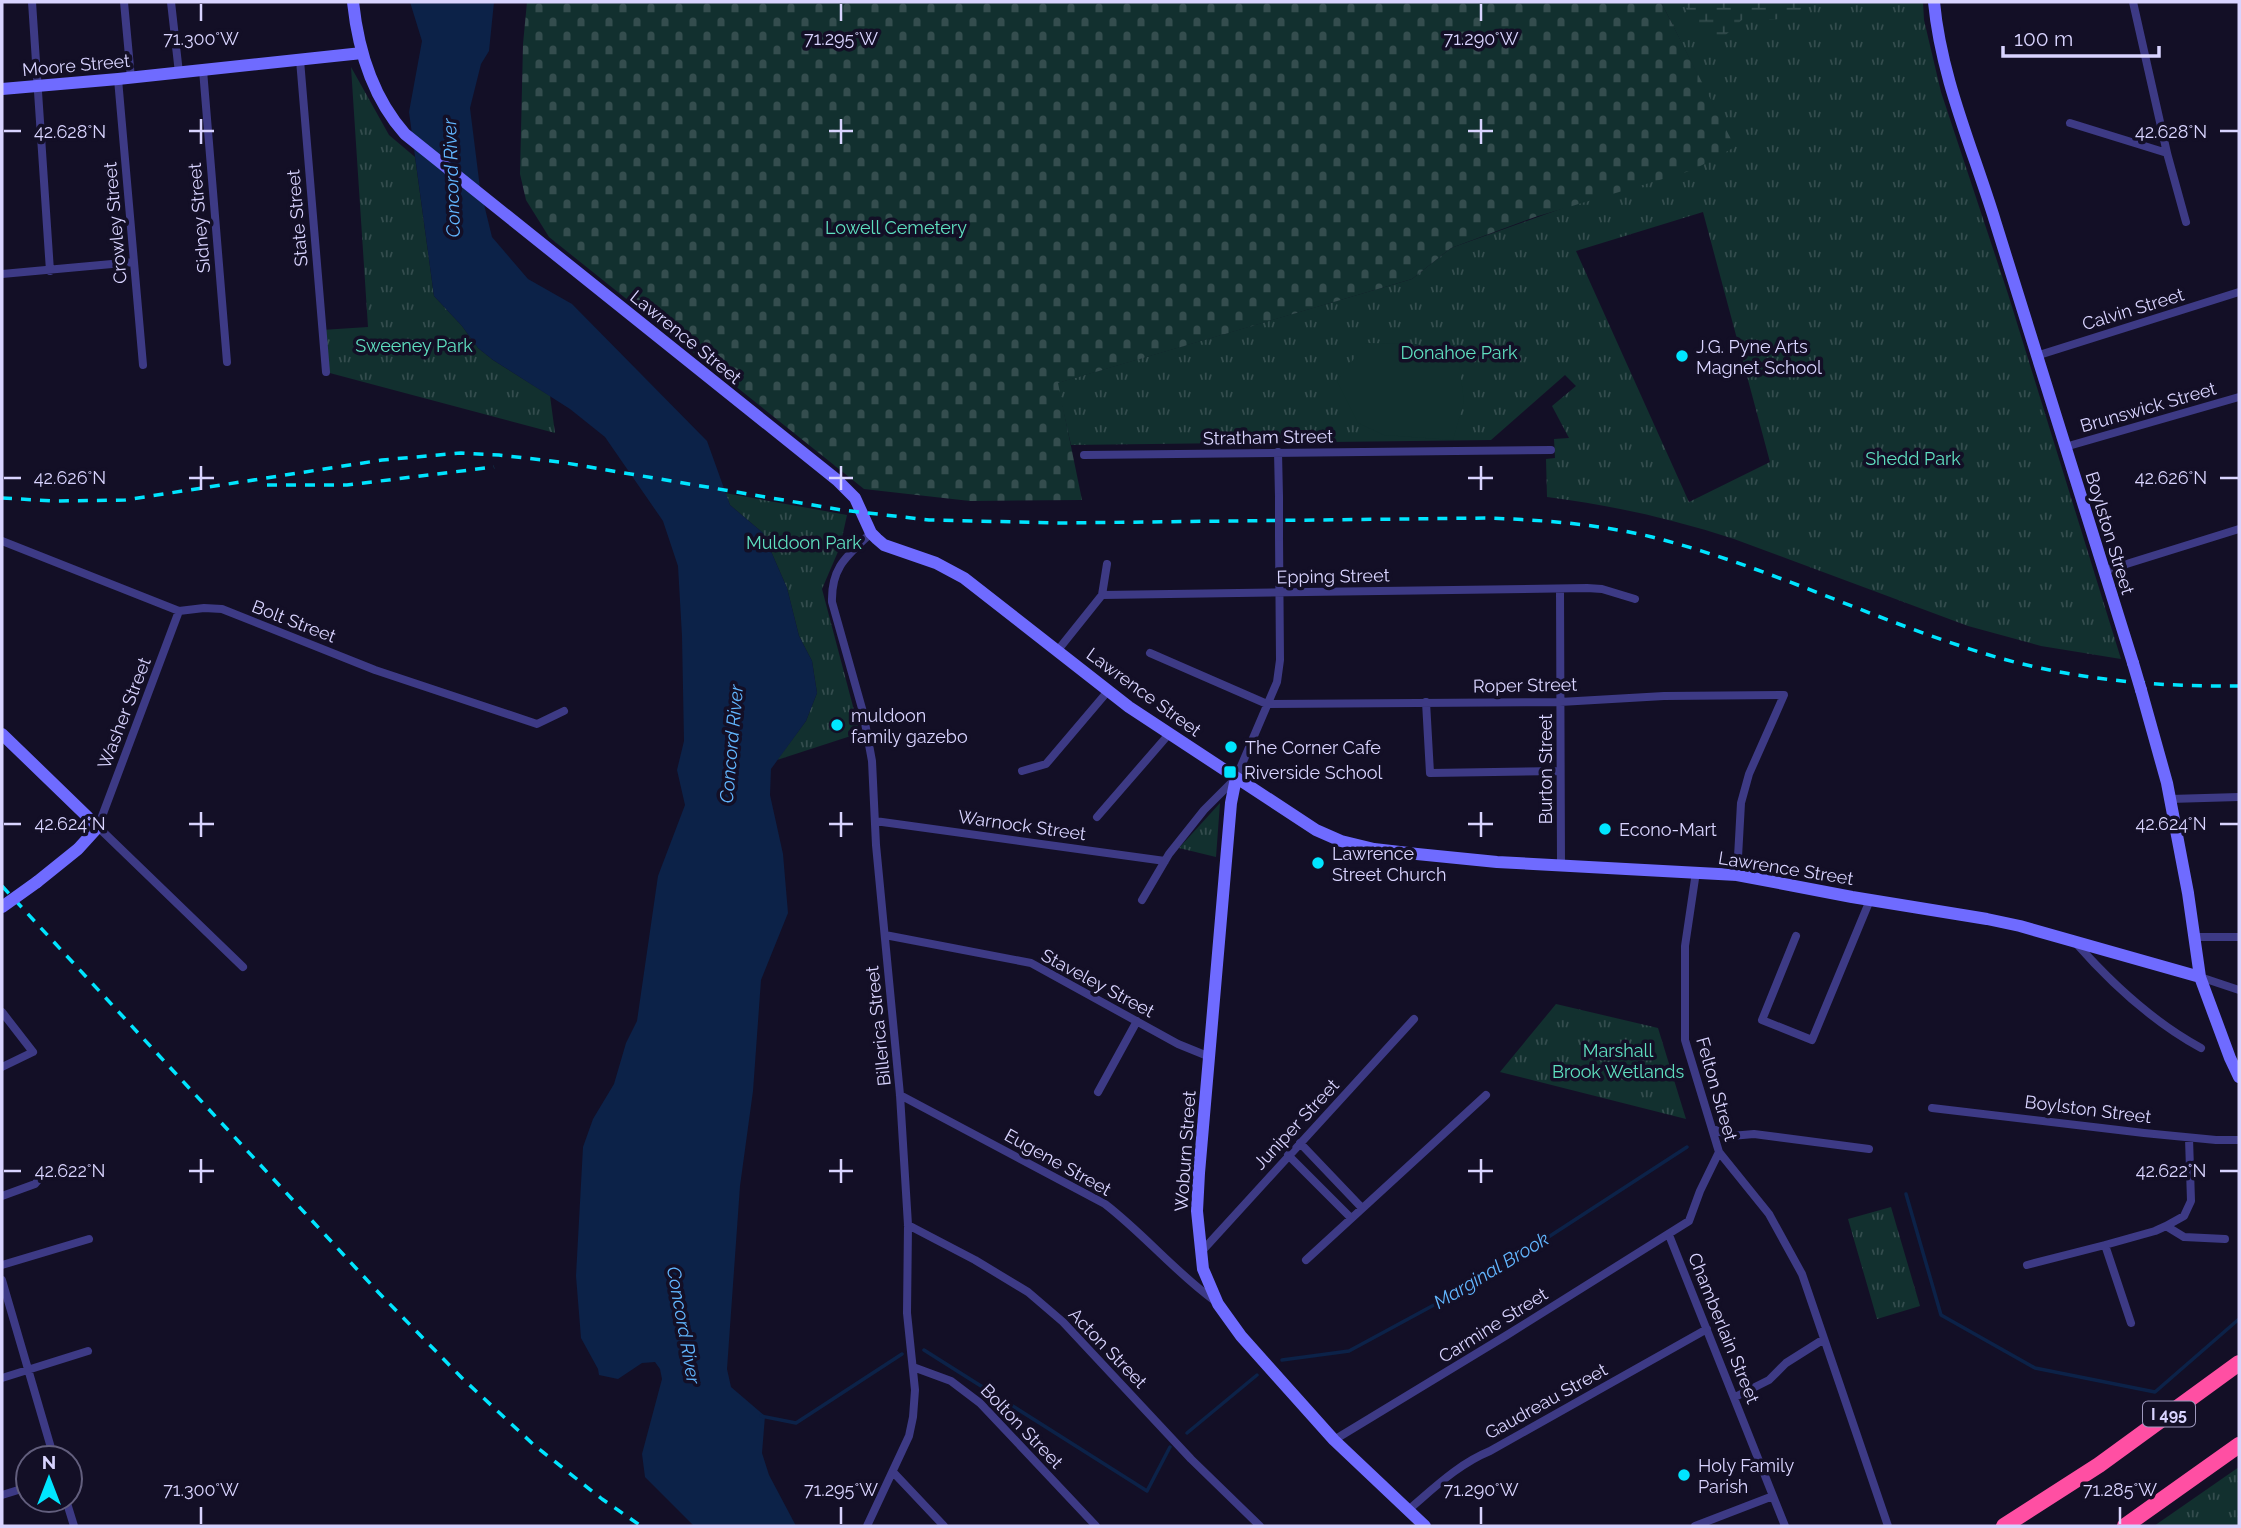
<svg xmlns="http://www.w3.org/2000/svg" width="2241" height="1528" font-family="Raleway,sans-serif">
<style>
.grass{fill:url(#grass-tufts);fill-rule:evenodd}
.wetland{fill:url(#wetland-marsh)}
.cemetery{fill:url(#cemetery-stones)}
.garden{fill:#12302f}
.water{fill:#0c2248}
.lines{fill:none;stroke-linecap:round;stroke-linejoin:round}
.stream{stroke:#0c2248;stroke-width:3.5}
.street{stroke:#3d3a85;stroke-width:8}
.secondary{stroke:#6f6bff;stroke-width:12}
.highway{stroke:#ff4fa3;stroke-width:16}
.rail{stroke:#00e5ff;stroke-width:3.5;stroke-dasharray:10 9;stroke-linecap:butt}
.street-bridge{stroke:#3d3a85;stroke-width:8}
.secondary-bridge{stroke:#6f6bff;stroke-width:12}
.ticks{fill:none;stroke:#d9d4ff;stroke-width:2.5}
.poi-dot{fill:#00e5ff;stroke:#130f26;stroke-width:2.5}
.labels{text-anchor:middle;dominant-baseline:central;stroke-width:7;stroke-linejoin:round;paint-order:stroke}
.shield{fill:#130f26;stroke:#9e99be;stroke-width:2}
.shield-label{font-size:16px;font-weight:bold;fill:#d9d4ff}
.street-label{font-size:18px;fill:#d9d4ff;stroke:#130f26}
.park-label{font-size:18px;fill:#5fe0c0;stroke:#130f26}
.poi-label{font-size:18px;fill:#d9d4ff;stroke:#130f26;text-anchor:start}
.water-label{font-size:19px;font-style:italic;fill:#62b6ff;stroke:#130f26}
.ticks-label{font-size:18px;text-anchor:middle;fill:#d9d4ff;stroke:#130f26;stroke-width:7;stroke-linejoin:round;paint-order:stroke}
</style>
<defs>
<pattern id="grass-tufts" width="24" height="20" patternUnits="userSpaceOnUse" patternTransform="scale(1.75)"><rect width="24" height="20" fill="#12302f"/><path d="M3 7l-1-3M5 7V3M7 7l1-3M15 17l-1-3M17 17v-4M19 17l1-3" fill="none" stroke="#344d4e"/></pattern>
<pattern id="wetland-marsh" width="20" height="14" patternUnits="userSpaceOnUse" patternTransform="scale(1.75)"><rect width="20" height="14" fill="#12302f"/><path d="M1 5h8M5 5V1M11 12h8M15 12V8" fill="none" stroke="#344d4e"/></pattern>
<pattern id="cemetery-stones" width="16" height="16" patternUnits="userSpaceOnUse" patternTransform="scale(1.75)"><rect width="16" height="16" fill="#12302f"/><path d="M2 7V4a2 2 0 0 1 4 0v3zM10 15v-3a2 2 0 0 1 4 0v3z" fill="#344d4e"/></pattern>
</defs>
<rect width="100%" height="100%" fill="#130f26"/>
<path class="grass" d="M1661 2H1923L1924 20 1941 92 2008 294 2121 659 2041 646 1968 626 1734 539C1673 519 1611 505 1547 497L1546 459 1555 458 1554 439 1569 438 1552 406 1576 386 1565 375 1491 440 1071 445 1057 383 1412 279 1451 248 1734 147ZM1703 212 1770 462 1689 502 1576 251Z
M351 67 389 135 415 157 434 296 462 326 478 348 493 360 550 396 555 433 326 372 322 330 368 327Z
M725 493 847 515 840 547 822 589 860 733 777 760 806 721 817 693 812 661 799 636 787 588 763 533 730 505Z
M1220 803 1216 857 1179 848Z
M1556 1004 1658 1028 1686 1119 1500 1072Z
M1891 1207 1920 1306 1877 1319 1848 1219Z
M2239 1467V1526H2154Z"/>
<path class="wetland" d="M1690 2H1808C1792 22 1768 22 1744 18L1716 44C1702 34 1687 23 1686 5Z"/>
<path class="cemetery" d="M527 2H1661L1735 147 1693 170 1535 217 1451 248 1412 279 1058 383 1082 500 970 501 864 489 549 237 526 200 520 174 523 44Z"/>
<path class="garden" d="M1366 343 1416 344 1459 363 1464 401 1453 440 1384 435 1358 423 1337 381Z"/>
<path class="water" d="M410 2H494L489 51 481 64 470 108 480 188 492 237 528 279 572 304 707 441 730 505 763 533 787 588 799 636 812 661 817 693 806 721 771 769 770 795 783 854 788 913 761 980 753 1091 740 1186 727 1369 731 1387 765 1416 762 1453 769 1475 796 1526H694L645 1477 642 1454 662 1379 660 1369 655 1362 642 1363 618 1379 599 1375 598 1369 581 1338 576 1276 583 1147 593 1119 614 1084 626 1043 637 1021 658 876 685 805 677 770 684 741 682 636 678 566 663 521 605 437 570 409 493 360 478 348 462 326 434 296 409 112 422 41Z"/>
<g class="lines">
<path class="stream" d="M1906 1194 1941 1315 2035 1368 2155 1392 2239 1319
M924 1350 1147 1491 1170 1447
M1282 1360 1349 1351 1493 1273 1687 1147
M761 1416 796 1423 902 1354
M1187 1433 1257 1375"/>
<path class="street" d="M32 2 50 271
M124 2 131 78
M171 2 179 73
M2133 2 2167 153 2186 222
M300 60 326 372
M203 70 227 362
M118 79 143 365
M2070 123 2167 153
M2 274 134 262
M2036 356 2239 292
M2065 447 2239 397
M1278 452 1279 497
M1084 455 1551 450
M2 541 179 611 204 608 222 609 375 670 537 724 564 711
M2104 571 2239 529
M1560 589 1561 865
M1102 595 1107 564
M179 611 98 827 243 967
M1058 650 1102 595 1587 588 1602 589 1635 599
M1150 653 1267 704 1560 702 1664 696 1784 695 1749 774 1741 803 1737 875
M1426 702 1430 773 1560 771
M1022 771 1046 764 1108 691
M2170 799 2239 797
M1097 817 1169 734
M875 821 1165 861
M1696 872 1685 946V1040L1719 1152 1769 1214 1802 1274 1888 1526
M1142 900 1169 854 1204 810 1236 778 1277 682 1280 660 1279 537
M885 935 1031 963 1178 1044 1210 1057
M1796 936 1762 1020 1812 1040 1870 900
M2194 937H2239
M2075 942C2111 983 2153 1022 2201 1048
M2200 977 2239 990
M2 1012 33 1052 2 1067
M1098 1092 1137 1021
M900 1095 1105 1204C1144 1234 1175 1272 1215 1301
M1932 1108 2144 1133 2216 1140H2239
M1713 1129 1731 1136 1754 1134 1869 1149
M1300 1143 1362 1208
M1288 1155 1351 1218
M2 1196 35 1184 46 1171
M908 1225 975 1260 1028 1292 1063 1322 1191 1459 1260 1526
M2166 1226 2184 1216 2191 1201 2189 1138
M1669 1235 1785 1526
M2105 1245 2155 1231 2166 1226 2184 1237 2225 1239
M1202 1251 1414 1019
M1306 1260 1486 1095
M2 1265 89 1239
M2027 1265 2105 1245 2131 1323
M2 1280 54 1458
M913 1367 951 1381 980 1403 1096 1526
M2 1378 88 1351
M1735 1397 1769 1380 1786 1363 1824 1339
M1334 1440 1507 1335 1689 1221 1700 1191 1719 1152
M893 1472 944 1526
M2 1495 28 1487
M66 1500 74 1526
M1407 1511C1433 1489 1458 1464 1490 1451L1707 1329
M867 1526 909 1436 913 1417 915 1390 907 1313 908 1225 900 1095 876 845 872 761 863 712 832 602C831 567 847 556 871 533
M1695 1526 1773 1496"/>
<path class="secondary" d="M353 2C358 49 373 98 405 134L837 480 855 498 871 533 877 539 884 545 936 563 964 578 1129 707 1316 830 1341 841 1374 849 1417 854 1497 862 1737 875 1852 897 1987 919 2020 926 2200 977
M1934 2C1941 78 1973 149 1995 221 2040 369 2087 516 2133 663
M2 89 118 79 362 53
M2141 690 2167 783 2188 893 2200 977 2230 1058 2239 1077
M2 734 98 827 78 849 37 882
M1236 778 1231 803 1199 1173 1197 1211 1203 1269 1218 1304 1241 1336 1334 1440 1425 1526"/>
<path class="highway" d="M2004 1526 2099 1465 2239 1363
M2125 1526 2239 1445"/>
<path class="rail" d="M267 485H347L494 467
M2 498 53 501 125 500 382 460 461 453 499 455 560 462 842 510 929 520 1061 523 1488 518C1543 520 1598 524 1652 537 1772 567 1883 625 2003 659 2080 680 2159 687 2239 686
M2 886 379 1293 463 1379 534 1445 602 1499 641 1526"/>
<path class="street-bridge" d="M1279 497V537"/>
<path class="secondary-bridge" d="M2133 663 2141 690
M2 907 37 882"/>
</g>
<path class="ticks" d="M201 4V21M841 4V21M1481 4V21M201 119V144M841 119V144M1481 119V144M4 131H21M189 131H214M829 131H853M1468 131H1493M2220 131H2238M201 466V490M841 466V490M1481 466V490M4 478H21M189 478H214M829 478H853M1468 478H1493M2220 478H2238M201 812V837M841 812V837M1481 812V837M4 824H21M189 824H214M829 824H853M1468 824H1493M2220 824H2238M201 1159V1183M841 1159V1183M1481 1159V1183M4 1171H21M189 1171H214M829 1171H853M1468 1171H1493M2220 1171H2238M201 1507V1524M841 1507V1524M1481 1507V1524M2120 1507V1524"/>
<g class="poi-dot">
<circle cx="1682" cy="356" r="7"/>
<circle cx="837" cy="725" r="7"/>
<circle cx="1231" cy="747" r="7"/>
<rect x="1223" y="765" width="14" height="14" rx="3.5"/>
<circle cx="1605" cy="829" r="7"/>
<circle cx="1318" cy="863" r="7"/>
<circle cx="1684" cy="1475" r="7"/>
</g>
<g class="labels">
<rect class="shield" x="2143" y="1401.5" width="52" height="25" rx="5"/>
<g class="shield-label">
<text x="2169" y="1414">I 495</text>
</g>
<g class="street-label">
<text transform="translate(76 65) rotate(-5)">Moore Street</text>
<text transform="translate(199 218) rotate(-95)">Sidney Street</text>
<text transform="translate(297 218) rotate(-95)">State Street</text>
<text transform="translate(115 223) rotate(-95)">Crowley Street</text>
<text transform="translate(2133 309) rotate(-17)">Calvin Street</text>
<text transform="translate(686 337) rotate(39)">Lawrence Street</text>
<text transform="translate(2148 407) rotate(-16)">Brunswick Street</text>
<text transform="translate(1268 437) rotate(-1)">Stratham Street</text>
<text transform="translate(2110 533) rotate(73)">Boylston Street</text>
<text transform="translate(1333 576) rotate(-1)">Epping Street</text>
<text transform="translate(294 621) rotate(21)">Bolt Street</text>
<text transform="translate(1525 685) rotate(-1)">Roper Street</text>
<text transform="translate(1144 692) rotate(36)">Lawrence Street</text>
<text transform="translate(124 713) rotate(-69)">Washer Street</text>
<text transform="translate(1545 769) rotate(-90)">Burton Street</text>
<text transform="translate(1022 825) rotate(8)">Warnock Street</text>
<text transform="translate(1786 868) rotate(9)">Lawrence Street</text>
<text transform="translate(1098 983) rotate(28)">Staveley Street</text>
<text transform="translate(878 1026) rotate(-96)">Billerica Street</text>
<text transform="translate(1717 1089) rotate(74)">Felton Street</text>
<text transform="translate(2088 1109) rotate(7)">Boylston Street</text>
<text transform="translate(1296 1124) rotate(-47)">Juniper Street</text>
<text transform="translate(1185 1151) rotate(-86)">Woburn Street</text>
<text transform="translate(1058 1162) rotate(29)">Eugene Street</text>
<text transform="translate(1493 1325) rotate(-32)">Carmine Street</text>
<text transform="translate(1724 1328) rotate(68)">Chamberlain Street</text>
<text transform="translate(1108 1348) rotate(46)">Acton Street</text>
<text transform="translate(1546 1401) rotate(-29)">Gaudreau Street</text>
<text transform="translate(1022 1426) rotate(46)">Bolton Street</text>
</g>
<g class="park-label">
<text x="896" y="227">Lowell Cemetery</text>
<text x="414" y="345">Sweeney Park</text>
<text x="1459" y="352">Donahoe Park</text>
<text x="1913" y="458">Shedd Park</text>
<text x="804" y="542">Muldoon Park</text>
<text x="1618" y="1050">Marshall<tspan x="1618" dy="21">Brook Wetlands</tspan></text>
</g>
<g class="poi-label">
<text x="1696" y="346">J.G. Pyne Arts<tspan x="1696" dy="21">Magnet School</tspan></text>
<text x="851" y="715">muldoon<tspan x="851" dy="21">family gazebo</tspan></text>
<text x="1245" y="747">The Corner Cafe</text>
<text x="1244" y="772">Riverside School</text>
<text x="1619" y="829">Econo-Mart</text>
<text x="1332" y="853">Lawrence<tspan x="1332" dy="21">Street Church</tspan></text>
<text x="1698" y="1465">Holy Family<tspan x="1698" dy="21">Parish</tspan></text>
</g>
<g class="water-label">
<text transform="translate(451 178) rotate(-92)">Concord River</text>
<text transform="translate(731 744) rotate(-85)">Concord River</text>
<text transform="translate(1491 1270) rotate(-31)">Marginal Brook</text>
<text transform="translate(684 1325) rotate(80)">Concord River</text>
</g>
</g>
<g class="ticks-label">
<text x="201" y="45">71.300°W</text>
<text x="841" y="45">71.295°W</text>
<text x="1481" y="45">71.290°W</text>
<text x="70" y="138">42.628°N</text>
<text x="2171" y="138">42.628°N</text>
<text x="70" y="484">42.626°N</text>
<text x="2171" y="484">42.626°N</text>
<text x="70" y="830">42.624°N</text>
<text x="2171" y="830">42.624°N</text>
<text x="70" y="1177">42.622°N</text>
<text x="2171" y="1177">42.622°N</text>
<text x="201" y="1496">71.300°W</text>
<text x="841" y="1496">71.295°W</text>
<text x="1481" y="1496">71.290°W</text>
<text x="2120" y="1496">71.285°W</text>
</g>
<rect width="2241" height="1528" fill="none" stroke="#d9d4ff" stroke-width="7"/>
<g transform="translate(49 1479)"><circle r="33" fill="#130f26" stroke="#625e7d" stroke-width="2"/>
<path d="M0-5L12 26L0 18L-12 26Z" fill="#00e5ff"/>
<text y="-10" font-size="19" font-weight="bold" text-anchor="middle" fill="#d9d4ff">N</text>
</g>
<path d="M2003 46v10h156v-10" fill="none" stroke="#d9d4ff" stroke-width="3.5"/>
<text x="2014" y="46" font-size="21" fill="#d9d4ff" stroke="#130f26" stroke-width="5" paint-order="stroke">100 m</text>
</svg>
